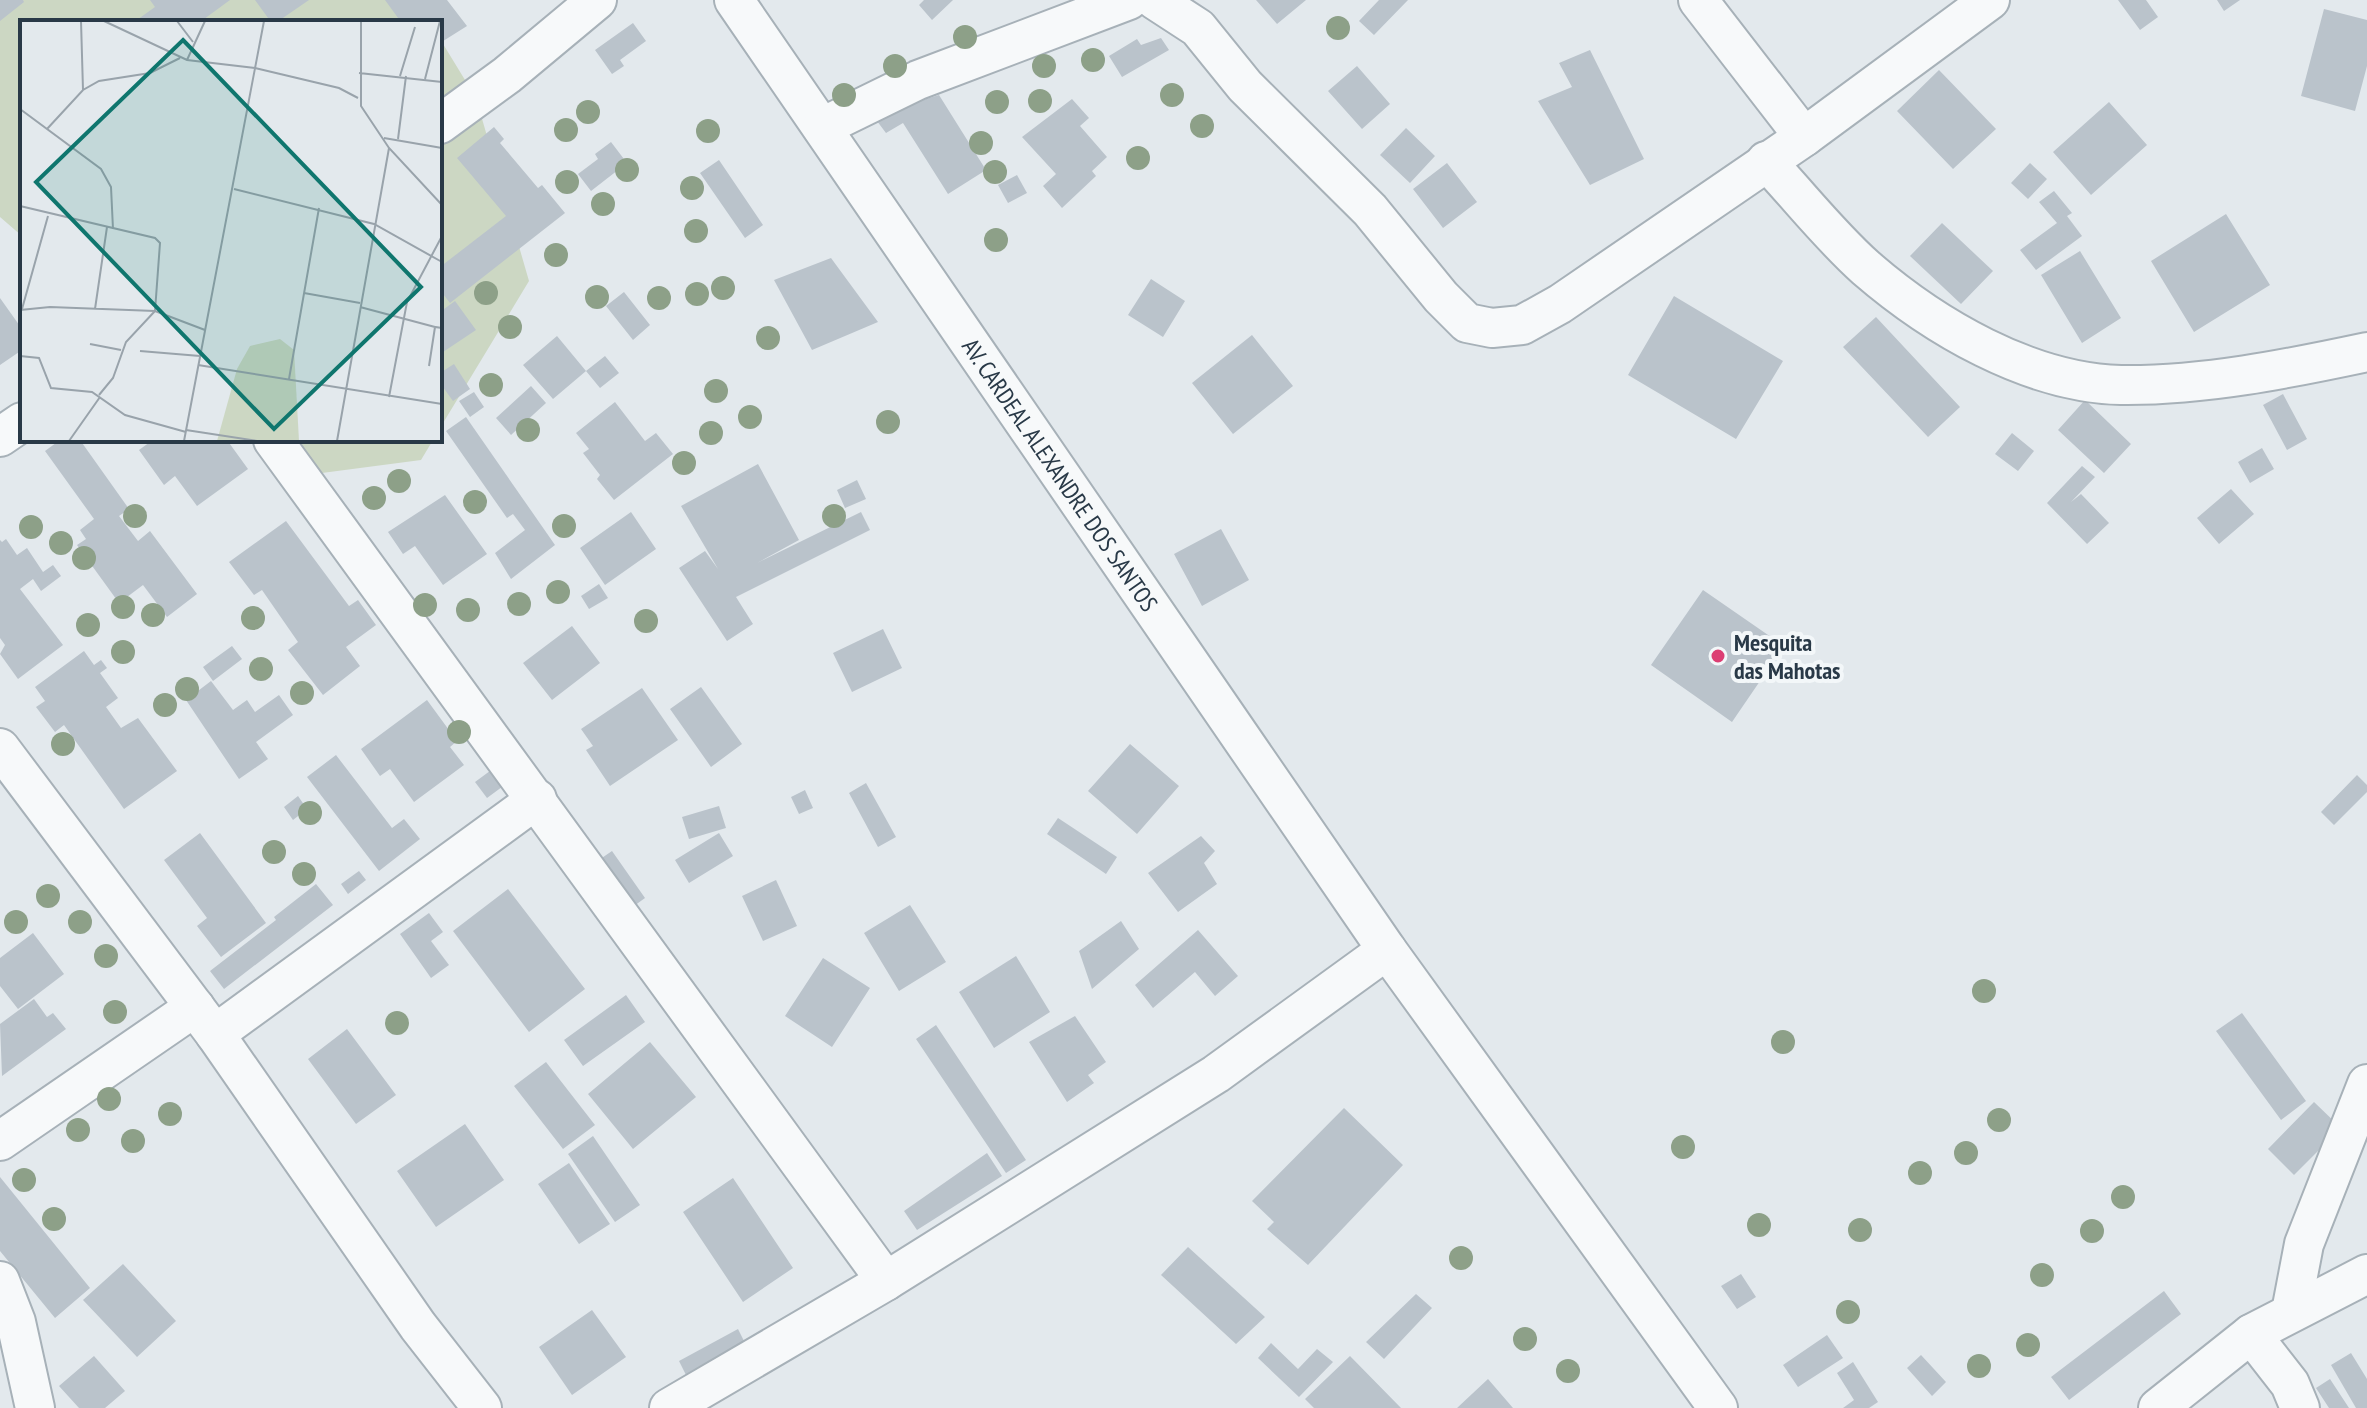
<svg xmlns="http://www.w3.org/2000/svg" width="2367" height="1408" font-family="'PT Sans Narrow',sans-serif">
<style>
.green{fill:#ccd7c3}
.building{fill:#bac3cb}
.lines{fill:none;stroke-linecap:round;stroke-linejoin:round}
.minor-casing{stroke:#a7b1b8;stroke-width:42}
.minor{stroke:#f7f9fa;stroke-width:38}
.tree{fill:#8da088}
.poi-dot{fill:#dc3e73;stroke:#f3f7f9;stroke-width:3}
.labels{text-anchor:middle;dominant-baseline:central;stroke-width:8;stroke-linejoin:round;paint-order:stroke}
.street-label{font-size:24px;fill:#293947;stroke:#f3f7f9}
.poi-label{font-size:24px;font-weight:bold;fill:#293947;stroke:#f3f7f9;text-anchor:start}
.inset-road{fill:none;stroke:#99a3ab;stroke-width:2}
.view{fill:#0f766e;fill-opacity:0.15;stroke:#0f766e;stroke-width:4}
.inset-edge{fill:none;stroke:#293947;stroke-width:4}
</style>
<rect width="100%" height="100%" fill="#e3e9ed"/>
<path class="green" d="M0 0H417L430 22H22V236L0 217Z
M440 39 476 98 529 281 440 428Z
M258 440H433L421 460 299 476Z"/>
<path class="building" d="M0 0H23L24 2 0 21Z
M150 0H230L200 22H134L155 7Z
M255 0H309L277 22H271Z
M385 0H447L467 26 440 43V22H401Z
M924 0H953L932 20 919 5Z
M1256 0H1306L1277 24Z
M1379 0H1408L1374 35 1359 21Z
M2118 0H2146L2158 17 2140 30Z
M2217 0H2240L2224 11Z
M2324 9 2367 20V66L2355 111 2301 96Z
M633 23 646 41 620 60 624 66 612 74 595 50Z
M1161 38 1169 50 1122 77 1109 56 1137 39 1141 45Z
M1590 50 1644 159 1590 185 1538 101 1572 87 1559 63Z
M1357 66 1390 104 1362 129 1328 91Z
M1939 70 1996 129 1953 169 1897 111Z
M939 95 986 170 948 194 903 123 886 133 877 121 894 109Z
M1072 99 1089 118 1080 126 1107 157 1092 171 1096 176 1062 208 1043 186 1056 174 1022 137Z
M2109 102 2147 145 2091 195 2053 152Z
M494 127 504 139 500 143 538 188 542 185 565 213 450 303 440 290V267L506 216 457 158Z
M1406 128 1435 156 1410 183 1380 155Z
M611 142 627 163 591 191 578 174 598 159 595 154Z
M719 160 763 225 745 238 700 173Z
M1447 163 1477 202 1443 228 1413 189Z
M2030 163 2047 179 2028 199 2011 183Z
M1017 175 1027 193 1008 203 998 185Z
M2054 191 2072 213 2067 216 2082 236 2036 270 2020 250 2057 223 2039 202Z
M2226 214 2270 285 2194 332 2151 261Z
M1942 223 1993 271 1961 304 1910 256Z
M2080 251 2121 318 2082 343 2041 275Z
M831 258 878 322 812 350 774 280Z
M1151 279 1185 301 1163 337 1128 315Z
M624 292 650 325 633 340 606 306Z
M1674 296 1783 361 1736 439 1628 375Z
M0 298 22 329V350L0 365Z
M455 301 476 330 440 354V312Z
M1876 317 1960 407 1928 437 1843 347Z
M1252 335 1293 386 1233 434 1192 383Z
M557 336 586 371 553 399 523 365Z
M605 356 619 373 600 388 586 371Z
M454 364 470 389 453 401 440 383V373Z
M531 386 546 403 511 435 496 418Z
M474 392 484 407 470 417 459 401Z
M2283 394 2307 439 2287 450 2263 405Z
M2085 400 2131 444 2104 473 2058 430Z
M615 402 645 441 656 433 673 454 614 500 597 479 600 475 583 453 589 449 576 433Z
M466 417 555 545 511 579 495 553 525 530 513 514 507 518 446 431Z
M2012 433 2034 451 2018 471 1995 454Z
M60 440H80L129 509 119 516 138 541 150 531 197 594 167 617 143 585 119 603 77 545 86 539 80 530 94 519 45 451Z
M148 440H227L248 469 197 506 175 476 164 485 139 450 150 442Z
M2262 448 2274 469 2250 483 2238 462Z
M758 464 799 540 757 563 861 512 870 530 736 597 753 624 727 641 679 568 705 551 718 569 681 506Z
M2082 466 2095 477 2071 502 2081 494 2109 523 2087 544 2047 503Z
M857 480 866 499 845 508 837 490Z
M2231 489 2254 514 2219 544 2197 518Z
M445 495 487 554 443 585 415 546 403 554 388 532Z
M631 512 656 549 605 585 580 548Z
M286 521 349 606 358 600 376 625 346 647 360 666 323 695 288 650 298 642 262 590 254 595 229 562Z
M1221 529 1249 580 1202 606 1174 554Z
M6 539 17 555 27 548 43 572 53 565 61 576 41 591 33 579 20 589 63 645 18 679 0 654 5 645 0 638V540L2 542Z
M599 584 608 598 589 609 581 596Z
M1703 590 1784 646 1732 722 1651 665Z
M572 626 600 663 552 700 523 663Z
M883 629 902 668 852 692 833 653Z
M232 646 242 659 213 681 203 667Z
M84 651 94 665 101 660 107 668 100 673 118 698 106 707 121 728 138 718 177 771 124 809 64 725 55 732 36 707 45 701 35 687Z
M211 681 233 710 247 700 255 712 279 695 293 715 256 742 268 759 239 779 186 700Z
M701 687 742 744 711 767 670 709Z
M642 688 678 740 610 786 586 750 593 746 581 729Z
M427 700 457 741 450 747 464 765 414 802 390 769 380 776 361 749Z
M1130 744 1179 786 1137 834 1088 791Z
M336 755 392 828 404 819 420 839 379 871 307 777Z
M494 768 506 784 487 798 475 782Z
M2357 775 2367 785V792L2334 825 2321 812Z
M866 783 896 837 878 847 849 793Z
M805 790 813 808 799 814 791 797Z
M298 796 307 809 293 820 284 807Z
M719 806 726 828 689 839 682 817Z
M1058 818 1117 857 1106 874 1047 834Z
M200 833 266 923 221 957 197 926 207 918 164 860Z
M719 833 733 856 689 883 675 860Z
M1201 836 1215 851 1204 863 1217 884 1178 912 1148 873Z
M612 851 645 898 627 911 593 864Z
M359 871 366 880 348 894 341 884Z
M776 880 797 926 763 941 742 896Z
M316 884 333 905 224 989 210 971 276 920 274 917Z
M508 889 585 989 529 1032 453 931Z
M910 905 946 962 899 991 864 933Z
M429 913 443 932 431 941 449 965 431 978 400 934Z
M1121 921 1139 949 1092 989 1079 951Z
M1198 930 1238 976 1215 996 1195 972 1153 1008 1135 985Z
M33 933 64 974 18 1009 0 986V958Z
M1016 956 1050 1012 994 1048 959 992Z
M823 958 870 988 832 1047 785 1016Z
M626 995 645 1022 583 1066 564 1040Z
M34 999 47 1017 53 1013 66 1029 2 1076 0 1024Z
M2242 1013 2306 1101 2281 1120 2216 1031Z
M1075 1016 1106 1062 1088 1075 1094 1083 1067 1102 1029 1042Z
M936 1025 1026 1160 1006 1173 916 1039Z
M347 1029 396 1095 356 1124 308 1059Z
M650 1042 696 1097 633 1149 588 1094Z
M546 1062 595 1125 563 1149 514 1086Z
M2314 1102 2341 1128 2294 1175 2268 1149Z
M1344 1108 1403 1165 1308 1265 1267 1229 1274 1222 1252 1201Z
M465 1124 504 1180 436 1227 397 1171Z
M593 1136 640 1205 615 1222 568 1154Z
M987 1153 1002 1176 917 1230 904 1211Z
M569 1163 610 1224 579 1244 538 1184Z
M0 1177 90 1288 55 1318 0 1251Z
M733 1178 793 1268 743 1302 683 1212Z
M1188 1247 1265 1317 1236 1344 1161 1275Z
M123 1264 176 1321 137 1357 83 1300Z
M1741 1274 1756 1297 1737 1309 1721 1286Z
M2164 1291 2181 1314 2069 1400 2051 1377Z
M1416 1294 1432 1308 1384 1359 1366 1342Z
M592 1310 626 1357 572 1395 539 1347Z
M738 1329 747 1347 688 1379 679 1361Z
M1827 1335 1843 1358 1798 1387 1783 1365Z
M1271 1343 1298 1369 1317 1349 1333 1362 1299 1397 1258 1358Z
M2351 1353 2367 1379V1408H2356L2331 1365Z
M1921 1355 1946 1382 1932 1396 1907 1368Z
M94 1356 125 1391 105 1408H79L59 1386Z
M1350 1356 1401 1408H1314L1305 1399Z
M1853 1362 1878 1402 1869 1408H1843L1854 1400 1837 1373Z
M1488 1379 1513 1408H1457Z
M2330 1379 2349 1408H2329L2316 1388Z"/>
<g class="lines">
<defs>
<g id="minor">
<path id="s1" d="M734 0 1387 950 1718 1408"/>
<path d="M1155 0 1198 28 1245 86 1370 210 1441 297 1467 323 1492 328 1522 325 1560 304 1804 137 1990 0"/>
<path d="M1698 0 1804 137"/>
<path d="M440 124 507 75 597 0"/>
<path d="M822 127 918 80 1129 0"/>
<path d="M1766 161C1799 196 1830 236 1866 268 1933 326 2029 383 2121 385 2203 386 2287 369 2367 352"/>
<path d="M0 437 22 422"/>
<path d="M273 440 886 1281"/>
<path d="M0 748 215 1034 418 1326 482 1408"/>
<path d="M215 1034 537 799"/>
<path d="M0 1141 195 1007"/>
<path d="M0 1281 16 1322 35 1408"/>
<path d="M2291 1312 2304 1244 2367 1084"/>
<path d="M2251 1334 2290 1384 2300 1408"/>
<path d="M669 1408 886 1281 1216 1074 1387 950"/>
<path d="M2158 1408 2251 1334 2367 1274"/>
</g>
</defs>
<use href="#minor" class="minor-casing"/>
<use href="#minor" class="minor"/>
</g>
<g class="tree">
<circle cx="1338" cy="28" r="12"/>
<circle cx="965" cy="37" r="12"/>
<circle cx="1093" cy="60" r="12"/>
<circle cx="895" cy="66" r="12"/>
<circle cx="1044" cy="66" r="12"/>
<circle cx="844" cy="95" r="12"/>
<circle cx="1172" cy="95" r="12"/>
<circle cx="1040" cy="101" r="12"/>
<circle cx="997" cy="102" r="12"/>
<circle cx="588" cy="112" r="12"/>
<circle cx="1202" cy="126" r="12"/>
<circle cx="566" cy="130" r="12"/>
<circle cx="708" cy="131" r="12"/>
<circle cx="981" cy="143" r="12"/>
<circle cx="1138" cy="158" r="12"/>
<circle cx="627" cy="170" r="12"/>
<circle cx="995" cy="172" r="12"/>
<circle cx="567" cy="182" r="12"/>
<circle cx="692" cy="188" r="12"/>
<circle cx="603" cy="204" r="12"/>
<circle cx="696" cy="231" r="12"/>
<circle cx="996" cy="240" r="12"/>
<circle cx="556" cy="255" r="12"/>
<circle cx="723" cy="288" r="12"/>
<circle cx="486" cy="293" r="12"/>
<circle cx="697" cy="294" r="12"/>
<circle cx="597" cy="297" r="12"/>
<circle cx="659" cy="298" r="12"/>
<circle cx="510" cy="327" r="12"/>
<circle cx="768" cy="338" r="12"/>
<circle cx="491" cy="385" r="12"/>
<circle cx="716" cy="391" r="12"/>
<circle cx="750" cy="417" r="12"/>
<circle cx="888" cy="422" r="12"/>
<circle cx="528" cy="430" r="12"/>
<circle cx="711" cy="433" r="12"/>
<circle cx="684" cy="463" r="12"/>
<circle cx="399" cy="481" r="12"/>
<circle cx="374" cy="498" r="12"/>
<circle cx="475" cy="502" r="12"/>
<circle cx="135" cy="516" r="12"/>
<circle cx="834" cy="516" r="12"/>
<circle cx="564" cy="526" r="12"/>
<circle cx="31" cy="527" r="12"/>
<circle cx="61" cy="543" r="12"/>
<circle cx="84" cy="558" r="12"/>
<circle cx="558" cy="592" r="12"/>
<circle cx="519" cy="604" r="12"/>
<circle cx="425" cy="605" r="12"/>
<circle cx="123" cy="607" r="12"/>
<circle cx="468" cy="610" r="12"/>
<circle cx="153" cy="615" r="12"/>
<circle cx="253" cy="618" r="12"/>
<circle cx="646" cy="621" r="12"/>
<circle cx="88" cy="625" r="12"/>
<circle cx="123" cy="652" r="12"/>
<circle cx="261" cy="669" r="12"/>
<circle cx="187" cy="689" r="12"/>
<circle cx="302" cy="693" r="12"/>
<circle cx="165" cy="705" r="12"/>
<circle cx="459" cy="732" r="12"/>
<circle cx="63" cy="744" r="12"/>
<circle cx="310" cy="813" r="12"/>
<circle cx="274" cy="852" r="12"/>
<circle cx="304" cy="874" r="12"/>
<circle cx="48" cy="896" r="12"/>
<circle cx="16" cy="922" r="12"/>
<circle cx="80" cy="922" r="12"/>
<circle cx="106" cy="956" r="12"/>
<circle cx="1984" cy="991" r="12"/>
<circle cx="115" cy="1012" r="12"/>
<circle cx="397" cy="1023" r="12"/>
<circle cx="1783" cy="1042" r="12"/>
<circle cx="109" cy="1099" r="12"/>
<circle cx="170" cy="1114" r="12"/>
<circle cx="1999" cy="1120" r="12"/>
<circle cx="78" cy="1130" r="12"/>
<circle cx="133" cy="1141" r="12"/>
<circle cx="1683" cy="1147" r="12"/>
<circle cx="1966" cy="1153" r="12"/>
<circle cx="1920" cy="1173" r="12"/>
<circle cx="24" cy="1180" r="12"/>
<circle cx="2123" cy="1197" r="12"/>
<circle cx="54" cy="1219" r="12"/>
<circle cx="1759" cy="1225" r="12"/>
<circle cx="1860" cy="1230" r="12"/>
<circle cx="2092" cy="1231" r="12"/>
<circle cx="1461" cy="1258" r="12"/>
<circle cx="2042" cy="1275" r="12"/>
<circle cx="1848" cy="1312" r="12"/>
<circle cx="1525" cy="1339" r="12"/>
<circle cx="2028" cy="1345" r="12"/>
<circle cx="1979" cy="1366" r="12"/>
<circle cx="1568" cy="1371" r="12"/>
</g>
<circle class="poi-dot" cx="1718" cy="656" r="8"/>
<g class="labels">
<g class="street-label">
<text stroke="none"><textPath href="#s1" startOffset="576">AV. CARDEAL ALEXANDRE DOS SANTOS</textPath></text>
</g>
<g class="poi-label">
<text x="1734" y="642">Mesquita<tspan x="1734" dy="28">das Mahotas</tspan></text>
</g>
</g>
<g transform="translate(20 20)">
<rect width="422" height="422" fill="#e3e9ed"/>
<path d="M260 319 274 330 279 421H197L217 349 230 326Z" fill="#ccd7c3"/>
<path class="inset-road" d="M61 1 63 70M84 1 167 40 235 48 319 68 338 78M157 1 173 22M341 1V86L369 128 422 185M167 40 185 1M339 53 422 62M380 56 395 7M405 59 420 1M0 89 81 149 91 167 93 209M27 109 63 70 79 61 130 53 160 38M364 118 422 128M378 119 386 56M214 169 354 204 422 242M0 186 135 218 140 223 135 291 185 310M284 273 340 283M340 287 415 307M2 289 28 196M75 289 87 207M0 290 30 287 135 291M70 324 101 330M120 331 180 336M0 336 19 338 31 368 72 372 105 395 166 412M178 345 422 384M409 346 415 307 422 308M269 359 299 188M79 375 93 358 106 322 135 291M369 377 387 282 422 216M166 410 237 421M49 421 80 377M164 421 244 1M317 421 369 128"/>
<path class="view" d="M163 20 401 267 254 409 16 162Z"/>
<rect width="422" height="422" class="inset-edge"/>
</g>
</svg>
